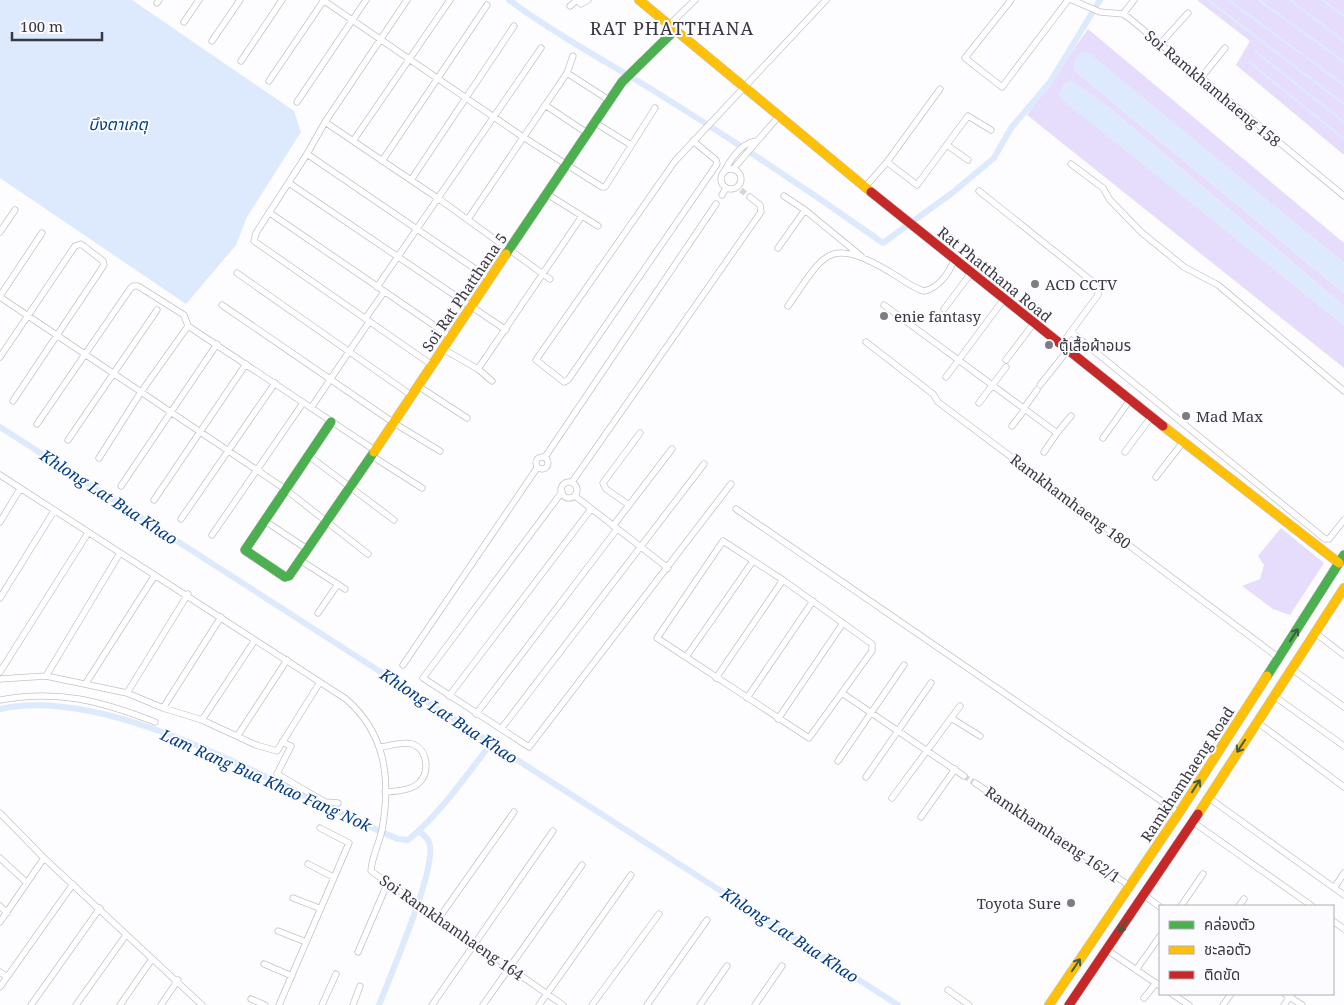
<svg xmlns="http://www.w3.org/2000/svg" width="1344" height="1005" font-family="'Noto Serif','Noto Sans Thai',serif">
<style>
.green{fill:#e6ddfd}
.water{fill:#ddeafd}
.lines{fill:none;stroke-linecap:round;stroke-linejoin:round}
.stream{stroke:#ddeafd;stroke-width:2}
.canal{stroke:#ddeafd;stroke-width:6}
.street-tunnel{stroke:#d6d5d8;stroke-width:5.5;stroke-dasharray:5.5 3;stroke-linecap:butt}
.street-casing{stroke:#c4c3c8;stroke-width:7}
.fast-casing{stroke:#c4c3c8;stroke-width:10}
.slow-casing{stroke:#c4c3c8;stroke-width:10}
.jam-casing{stroke:#c4c3c8;stroke-width:10}
.street{stroke:#fff;stroke-width:5.5}
.fast{stroke:#4caf50;stroke-width:9}
.slow{stroke:#ffc107;stroke-width:9}
.jam{stroke:#c62828;stroke-width:9}
.oneway{stroke:#3f5b44}
.poi-dot{fill:#7e7c82;stroke:#fcfbff;stroke-width:2}
.labels{text-anchor:middle;dominant-baseline:central;stroke-width:4;stroke-linejoin:round;paint-order:stroke}
.street-label{font-size:15px;fill:#39373f;stroke:#fcfbff}
.poi-label{font-size:15px;fill:#39373f;stroke:#fcfbff;text-anchor:start}
.water-label{font-size:16px;font-style:italic;fill:#003d83;stroke:#fcfbff}
.quarter-label{font-size:18px;letter-spacing:1px;fill:#39373f;stroke:#fcfbff}
</style>
<rect width="100%" height="100%" fill="#fdfcfe"/>
<path class="green" d="M1197 0H1344V155L1236 65 1250 41Z
M1088 29 1344 243V263L1225 166 1074 61V70L1344 293V306L1106 105 1059 93 1062 99 1344 325V368L1027 115Z
M1281 528 1324 563 1290 615 1273 609 1242 586 1260 579 1264 565 1258 556Z"/>
<path class="water" d="M0 0H132L294 111 301 132 247 217 236 245 186 304 0 178Z
M1082 52H1088L1344 263V293L1074 70V61Z
M1071 80 1106 105 1344 306V325L1061 99 1059 93 1064 84Z"/>
<g class="lines">
<path class="stream" d="M1208 0 1344 104
M1228 0 1344 85
M1259 0 1344 62
M1290 0 1344 41
M1322 0 1344 16
M1255 51 1344 122
M1249 62 1344 139"/>
<path class="canal" d="M509 0C554 33 603 60 651 89 730 138 807 189 883 243L952 193 994 158 1011 128 1050 82 1100 0
M0 427 898 1005
M0 709C115 683 291 795 398 839L408 840C440 814 464 778 490 745
M379 1005C389 978 439 865 429 842 428 838 422 834 419 831"/>
<path class="street-tunnel" d="M741 190 750 197
M964 776 975 783"/>
<defs>
<path id="street" d="M323 0 523 137 602 187H605L655 108
M407 0 325 122 307 154 256 233 254 241 432 365
M1011 0 965 58 1002 87 1068 0
M1072 0 1100 12 1123 14 1129 18 1344 196
M157 3 159 0
M570 6 577 0 581 4 588 0
M1123 14 1134 0
M184 22 199 0
M669 25 695 0
M212 41 240 0
M1160 44 1188 13
M241 61 282 0
M567 73 609 100
M1201 78 1225 48
M269 81 324 0
M297 102 366 0
M545 105 587 133
M325 122 439 199 550 279
M594 122 631 145
M353 141 450 0
M693 141 716 160 717 164 568 380 564 382 536 360 675 161 826 0
M947 145 968 160
M307 154 490 279
M382 161 487 5
M887 162 917 185 968 116 991 130
M1071 164 1103 188 1110 200 1141 232 1184 267 1218 285 1344 391
M721 179a10 10 0 1 1 20 0a10 10 0 1 1-20 0Z
M733 169 779 116
M725 170C732 157 743 142 757 141
M411 180 514 26
M289 183 506 330
M866 186 887 162 940 89
M979 191 1093 282 1098 289V295L1061 345
M547 194 598 226
M722 195 726 188
M784 196 805 210
M270 213 451 337
M468 219 567 73 573 56
M0 232 15 210
M778 248 805 210 861 256
M237 273 411 395
M377 287 541 48
M0 296 42 233
M0 297 285 489 368 554
M222 305 394 423 440 451
M884 305 1057 433 1044 452
M788 306C824 255 827 235 890 272 901 278 912 288 924 291 939 288 949 273 954 260
M944 309 971 273
M365 319 384 292
M188 326 376 451
M1071 332 1325 539H1329L1344 520
M866 342 933 394 938 402 1279 658
M443 349 478 369 492 381
M0 357 75 246 81 244 103 261 104 265 13 401
M1006 360 1034 323
M478 369 582 216
M946 377 1004 299
M1040 385 1068 350
M418 386 467 418
M979 403 1006 367
M311 408 369 322
M1024 408 1037 390
M37 424 130 289 133 286H138L184 315 188 326 141 392 99 458
M1012 426 1025 409
M1057 433 1071 416
M1103 438 1130 400
M68 440 157 310
M1125 452 1151 417
M309 456 394 520
M372 456 422 488
M536 463a6 6 0 1 1 12 0a6 6 0 1 1-12 0Z
M545 457 716 204
M0 475 346 699C386 734 391 779 382 830 379 844 372 856 371 871L563 1005
M1156 477 1183 442
M561 490a8 8 0 1 1 16 0a8 8 0 1 1-16 0Z
M572 482 761 212 760 205 750 197
M121 486 217 344
M562 492 423 678 529 747 731 484
M575 496 668 568
M154 500 246 364
M629 505 606 489 603 483 640 433
M736 509 1179 813
M181 519 275 383
M265 521 307 549
M0 522 20 489
M613 526 672 449
M212 535 303 403
M723 541 783 580 872 644V651L809 738 657 638Z
M300 560 345 589
M0 598 54 511
M318 613 338 584
M1314 632 1344 655
M686 657 753 561
M403 665 537 468
M1292 669 1344 707
M0 672 88 533
M46 676 120 553
M716 678 783 580
M0 679 46 676 127 693 163 708 202 720 256 745 277 751 320 682
M86 683 155 575
M127 693 188 594
M842 693 964 776
M449 696 591 509
M1274 696 1344 746
M747 698 813 601
M0 700C58 689 101 701 155 722
M163 708 221 617
M476 714 617 529
M951 718 980 736
M778 719 843 623
M202 720 255 640
M1257 722 1344 787
M501 729 704 464
M238 735 287 660
M282 742 291 746 277 774 325 802 338 803
M380 747C390 746 402 741 412 744 428 749 430 772 419 783 410 791 396 791 385 792
M838 761 904 665
M866 777 931 683
M975 783 1130 886
M892 798 960 706
M1209 798 1344 895
M0 813 44 858 202 1005
M921 817 955 769
M1193 822 1312 906
M0 858 26 882
M308 864 333 877
M1334 888 1344 873
M1144 895 1160 907
M293 898 319 908
M0 906 7 913
M1181 906 1203 874
M1239 906 1244 899
M439 918 514 812
M1333 921 1344 929
M0 922 44 858
M278 931 306 942
M1107 950 1160 986
M358 952 388 882
M264 964 292 976
M1136 970 1160 936
M0 972 7 977
M0 987 73 884
M948 990 969 1005
M1172 994 1189 1005
M1285 994 1302 1005
M1144 998 1156 983
M251 999 265 1005
M31 1005 100 908
M76 1005 126 935
M120 1005 152 959
M161 1005 178 980
M279 1005 349 843 320 828
M322 1005 336 974
M353 1005 360 986
M432 1005 553 831
M483 1005 582 865
M539 1005 631 875
M592 1005 659 914
M647 1005 707 920
M700 1005 727 966
M755 1005 782 966
M1223 1005 1231 994
M1284 1005 1292 994"/>
<path id="fast" d="M506 254 622 82 674 31
M331 422 245 550 285 577 289 576 374 452
M1267 676 1344 555"/>
<path id="slow" d="M639 0 871 192
M1163 426 1339 563
M374 452 506 254
M1198 814 1344 588
M1049 1005 1179 813 1267 676"/>
<path id="jam" d="M871 192 1163 426
M1069 1005 1198 814"/>
</defs>
<use href="#street" class="street-casing"/>
<use href="#fast" class="fast-casing"/>
<use href="#slow" class="slow-casing"/>
<use href="#jam" class="jam-casing"/>
<use href="#street" class="street"/>
<use href="#fast" class="fast"/>
<use href="#slow" class="slow"/>
<use href="#jam" class="jam"/>
</g>
<defs><path id="oneway-shaft" d="M-6 0H5M1.5-3L5.5 0L1.5 3" fill="none" stroke-width="1.6" stroke-linecap="round" stroke-linejoin="round" transform="scale(1.25)"/></defs>
<g class="oneway">
<use href="#oneway-shaft" transform="translate(1294 635) rotate(-57)"/>
<use href="#oneway-shaft" transform="translate(1241 746) rotate(123)"/>
<use href="#oneway-shaft" transform="translate(1196 786) rotate(-57)"/>
<use href="#oneway-shaft" transform="translate(1123 926) rotate(124)"/>
<use href="#oneway-shaft" transform="translate(1076 965) rotate(-56)"/>
</g>
<g class="poi-dot">
<circle cx="1035" cy="284" r="5"/>
<circle cx="884" cy="316" r="5"/>
<circle cx="1049" cy="345" r="5"/>
<circle cx="1186" cy="416" r="5"/>
<circle cx="1071" cy="903" r="5"/>
</g>
<g class="labels">
<g class="street-label">
<text transform="translate(1213 88) rotate(40)">Soi Ramkhamhaeng 158</text>
<text transform="translate(995 274) rotate(39)">Rat Phatthana Road</text>
<text transform="translate(464 292) rotate(-56)">Soi Rat Phatthana 5</text>
<text transform="translate(1071 501) rotate(37)">Ramkhamhaeng 180</text>
<text transform="translate(1187 774) rotate(-57)">Ramkhamhaeng Road</text>
<text transform="translate(1053 834) rotate(34)">Ramkhamhaeng 162/1</text>
<text transform="translate(452 927) rotate(35)">Soi Ramkhamhaeng 164</text>
</g>
<g class="poi-label">
<text x="1045" y="284">ACD CCTV</text>
<text x="894" y="316">enie fantasy</text>
<text x="1059" y="345">ตู้เสื้อผ้าอมร</text>
<text x="1196" y="416">Mad Max</text>
<text x="1061" y="903" text-anchor="end">Toyota Sure</text>
</g>
<g class="water-label">
<text x="118" y="124">บึงตาเกตุ</text>
<text transform="translate(109 497) rotate(33)">Khlong Lat Bua Khao</text>
<text transform="translate(449 716) rotate(33)">Khlong Lat Bua Khao</text>
<text transform="translate(266 780) rotate(24)">Lam Rang Bua Khao Fang Nok</text>
<text transform="translate(790 935) rotate(33)">Khlong Lat Bua Khao</text>
</g>
<g class="quarter-label">
<text x="672" y="28">RAT PHATTHANA</text>
</g>
</g>
<rect x="1159" y="905" width="175" height="90" fill="#fcfbff" stroke="#aeadb2"/>
<rect x="1169" y="921" width="25" height="8" fill="#4caf50" stroke="#aeadb2"/>
<text x="1204" y="930" font-size="15" fill="#39373f">คล่องตัว</text>
<rect x="1169" y="946" width="25" height="8" fill="#ffc107" stroke="#aeadb2"/>
<text x="1204" y="955" font-size="15" fill="#39373f">ชะลอตัว</text>
<rect x="1169" y="971" width="25" height="8" fill="#c62828" stroke="#aeadb2"/>
<text x="1204" y="980" font-size="15" fill="#39373f">ติดขัด</text>
<path d="M12 32v8h90v-8" fill="none" stroke="#39373f" stroke-width="2.5"/>
<text x="20" y="32" font-size="15" fill="#39373f" stroke="#fcfbff" stroke-width="4" paint-order="stroke">100 m</text>
</svg>
